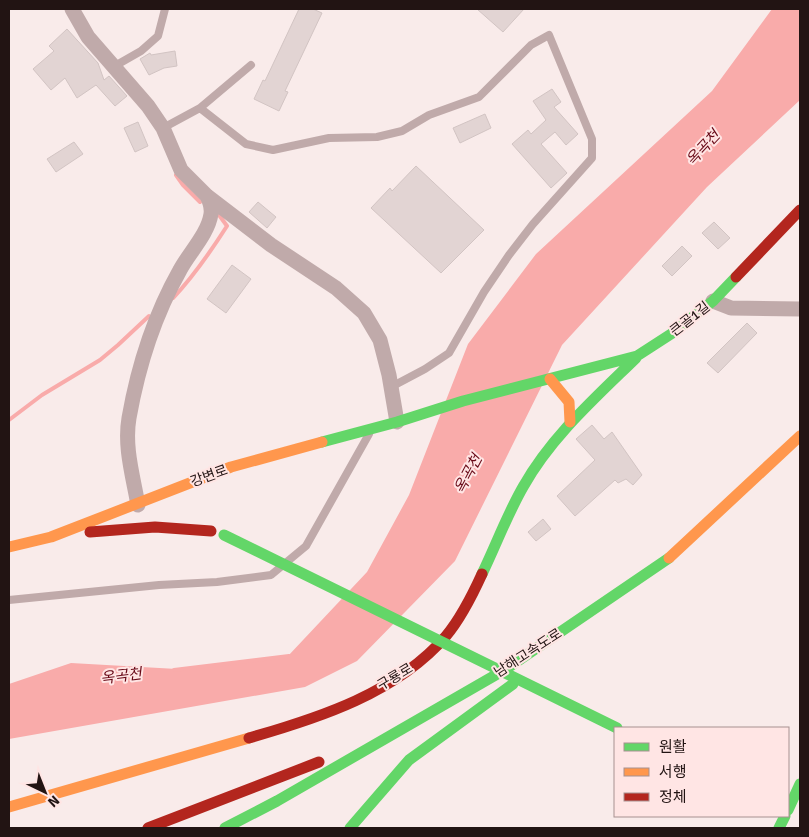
<svg xmlns="http://www.w3.org/2000/svg" width="809" height="837" font-family="Signika,'Noto Sans KR',sans-serif">
<style>
.water{fill:#f9abaa}
.lines{fill:none;stroke-linecap:round;stroke-linejoin:round}
.stream{stroke:#f9abaa;stroke-width:4}
.building{fill:#e2d4d3;stroke:#d2c4c3}
.lane{stroke:#c0aaaa;stroke-width:8}
.street{stroke:#c0aaaa;stroke-width:15}
.fast{stroke:#63d668;stroke-width:11}
.slow{stroke:#ff974d;stroke-width:11}
.jam{stroke:#b3261e;stroke-width:11}
.fast-bridge{stroke:#63d668;stroke-width:11}
.labels{text-anchor:middle;dominant-baseline:central;stroke-width:4;stroke-linejoin:round;paint-order:stroke}
.street-label{font-size:14px;fill:#221413;stroke:#ffe5e4}
.water-label{font-size:15px;font-style:italic;fill:#670715;stroke:#ffe5e4}
</style>
<rect width="100%" height="100%" fill="#f9ebea"/>
<path class="water" d="M772 9H800V100L707 187 562 345 455 561 357 661 305 687 9 739V684L71 663 177 669 288 656 367 572 409 495 468 344 536 254 712 91Z"/>
<g class="lines">
<path class="stream" d="M176 175 183 185 200 202
M173 298C194 276 211 251 227 226L219 215
M9 420 42 395 100 360 118 345 149 316
M174 670 289 656"/>
</g>
<path class="building" d="M299 9H313L322 13 285 91 288 92 279 111 254 99 263 80 265 81Z
M477 9H524L503 32Z
M67 29 98 63 104 80 109 76 127 96 115 106 96 85 77 98 65 78 51 90 33 69 54 51 49 46Z
M175 51 177 66 164 68 149 75 140 59 150 53 151 55Z
M552 89 561 102 554 107 578 134 566 145 555 132 541 144 567 173 551 188 512 144 528 130 531 134 546 120 533 101Z
M485 114 491 128 460 143 453 128Z
M138 122 148 146 135 152 124 128Z
M74 142 83 154 56 172 47 159Z
M416 166 484 230 441 273 371 208 390 188 392 191Z
M258 202 276 217 267 228 249 212Z
M714 222 730 238 718 249 702 233Z
M682 246 692 256 672 276 662 266Z
M232 265 251 279 226 313 207 299Z
M747 323 757 333 718 373 707 363Z
M592 425 604 439 612 432 642 475 633 485 626 479 618 483 615 480 575 516 557 496 595 460 576 439Z
M543 519 551 529 536 541 528 532Z"/>
<g class="lines">
<path class="lane" d="M113 67 141 51 158 36 165 9
M200 108 251 65
M163 128 200 108 246 144 273 150 329 138 377 137 402 131 429 115 479 97 531 45 549 35 592 139V158L533 224 509 255 484 292 449 353 425 369 391 387
M9 600 159 585 217 582 271 575 306 546 369 434"/>
<path class="street" d="M72 9 88 37 148 106 163 128 181 170 207 196 271 245 336 288 364 313 380 340 389 375 397 422
M713 301 731 308 800 309
M138 505C133 476 124 447 129 418 138 367 154 316 180 270 189 253 208 234 211 214 212 207 210 202 207 196"/>
<path class="fast" d="M322 442 397 422 463 401 637 356 671 334 713 301 736 277
M482 574C496 545 507 515 523 487 551 437 595 398 636 358
M788 810 800 784
M225 828 277 801 506 669 669 558
M350 828 409 760 513 684
M779 828 785 816"/>
<path class="slow" d="M550 379 569 402 570 422
M9 547 51 537 231 467 322 442
M669 558 800 436
M9 807 249 738"/>
<path class="jam" d="M736 277 800 210
M90 532 155 527 211 531
M249 738C319 718 397 693 446 636 461 618 472 596 482 574
M148 828 319 762"/>
<path class="fast-bridge" d="M224 535 617 728"/>
</g>
<g class="labels">
<g class="street-label">
<text transform="translate(690 319) rotate(-38)">큰골1길</text>
<text transform="translate(209 476) rotate(-20)">강변로</text>
<text transform="translate(528 653) rotate(-33)">남해고속도로</text>
<text transform="translate(395 677) rotate(-31)">구룡로</text>
</g>
<g class="water-label">
<text transform="translate(703 148) rotate(-47)">옥곡천</text>
<text transform="translate(468 474) rotate(-62)">옥곡천</text>
<text transform="translate(121 676) rotate(-7)">옥곡천</text>
</g>
</g>
<rect width="809" height="837" fill="none" stroke="#221413" stroke-width="20"/>
<rect x="614" y="727" width="175" height="90" fill="#ffe5e4" stroke="#a79190"/>
<rect x="624" y="743" width="25" height="8" fill="#63d668" stroke="#a79190"/>
<text x="659" y="752" font-size="15" fill="#221413">원활</text>
<rect x="624" y="768" width="25" height="8" fill="#ff974d" stroke="#a79190"/>
<text x="659" y="777" font-size="15" fill="#221413">서행</text>
<rect x="624" y="793" width="25" height="8" fill="#b3261e" stroke="#a79190"/>
<text x="659" y="802" font-size="15" fill="#221413">정체</text>
<g transform="translate(45 792) rotate(137)" stroke="#ffe5e4" stroke-width="4" paint-order="stroke">
<path d="M0-4L9 19L0 12L-9 19Z" fill="#221413"/>
<text y="-8" font-size="14" font-weight="bold" text-anchor="middle" fill="#221413">N</text>
</g>
</svg>
